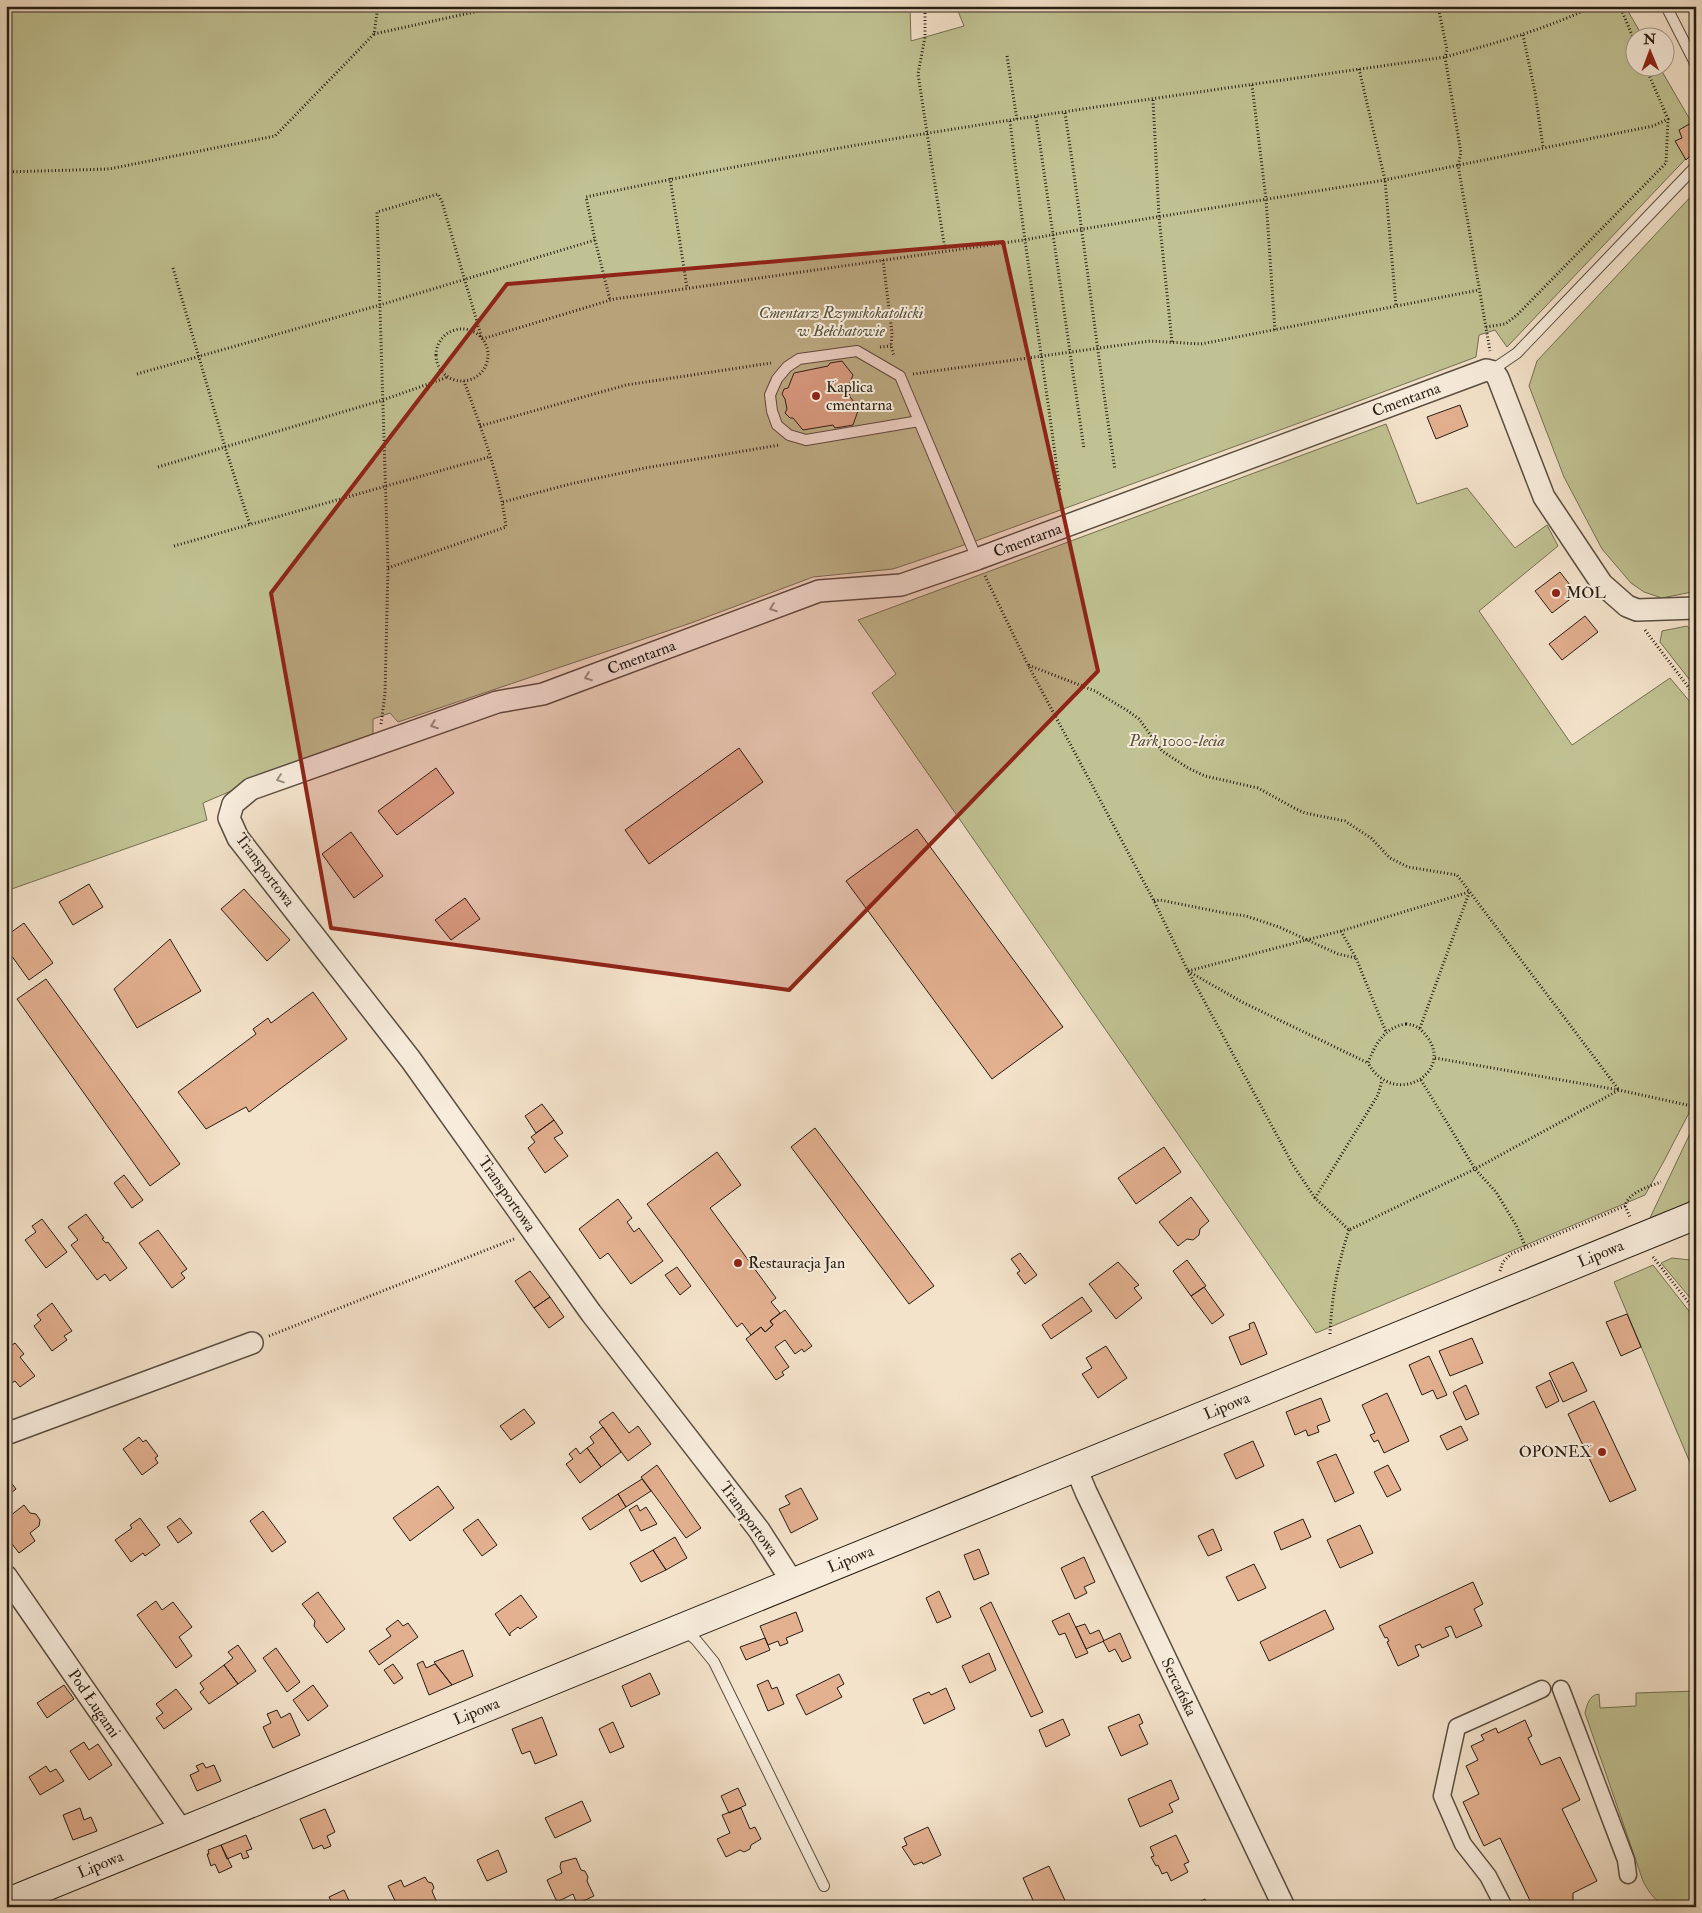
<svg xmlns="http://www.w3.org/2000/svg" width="1702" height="1913" font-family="'IM FELL Double Pica',serif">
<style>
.green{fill:#c1c293;stroke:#747053}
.building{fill:#e3b090;stroke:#271d13}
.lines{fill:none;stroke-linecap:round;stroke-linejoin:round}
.service-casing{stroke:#5a4e41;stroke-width:12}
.pedestrian-casing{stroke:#5a4e41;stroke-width:19}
.minor-casing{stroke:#5a4e41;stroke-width:24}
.secondary-casing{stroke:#271d13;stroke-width:30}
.path{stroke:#271d13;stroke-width:3;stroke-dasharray:1 2.5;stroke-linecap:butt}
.service{stroke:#f8eddd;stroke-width:10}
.pedestrian{stroke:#f8eddd;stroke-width:16}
.minor{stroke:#f8eddd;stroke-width:21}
.secondary{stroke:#f8eddd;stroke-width:28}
.oneway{stroke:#9a8f82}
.marked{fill:#8f2418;fill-opacity:0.2;stroke:#8f2418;stroke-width:4;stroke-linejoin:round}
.poi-dot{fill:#8f2418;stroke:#f8eddd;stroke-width:2}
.labels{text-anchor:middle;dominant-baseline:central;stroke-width:4;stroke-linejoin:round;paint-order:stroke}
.park-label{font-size:16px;font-style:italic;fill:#554f39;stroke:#f8eddd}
.poi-label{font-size:16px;fill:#271d13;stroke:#f8eddd;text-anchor:start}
.street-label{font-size:16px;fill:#271d13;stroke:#f8eddd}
</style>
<rect width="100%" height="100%" fill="#f4e3cb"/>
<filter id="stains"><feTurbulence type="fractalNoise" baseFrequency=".004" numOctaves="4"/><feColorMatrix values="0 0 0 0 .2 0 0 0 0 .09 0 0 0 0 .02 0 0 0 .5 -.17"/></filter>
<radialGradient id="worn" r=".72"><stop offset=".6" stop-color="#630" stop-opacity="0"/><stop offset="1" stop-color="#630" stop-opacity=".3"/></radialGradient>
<path class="green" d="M6 6H910L911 41 964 26 956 6H1625L1643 37 1634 38V68H1660L1696 130V148L1507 347 1495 330 1479 335 1476 357 1343 407 970 543 893 569 813 577 691 623 398 722 390 713 373 719V739L238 788 203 803 207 820 6 891Z
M1696 191V585L1692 592 1662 598 1644 592 1631 583 1602 549 1564 477 1529 386 1537 361Z
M1386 424 1417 504 1467 488 1515 548 1547 525 1558 546 1479 611 1572 745 1670 678 1696 709V906L1689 1113 1664 1161 1645 1195 1316 1333 872 693 896 674 858 620Z
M1687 626 1696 634V688L1660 642 1662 631Z
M1696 1121V1195L1685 1205 1649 1220Z
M1672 1258 1690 1260 1696 1269V1305L1661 1263Z
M1653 1265 1696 1320V1477L1614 1282Z
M1696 1691V1706L1690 1707V1729H1696V1905C1666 1904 1658 1910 1643 1881L1585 1713C1587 1705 1589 1695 1599 1694L1600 1708 1636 1706V1693Z"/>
<path class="building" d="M1691 123 1696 132V150L1686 160 1675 141 1682 138 1679 130Z
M842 361 853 375 848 388 850 397 859 408 853 425 835 428 833 425 803 430 793 418H790L785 413 787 409 785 399 782 394 784 389 788 388 794 373 828 366 830 363Z
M1460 405 1468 426 1436 439 1427 417Z
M1560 572 1577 594 1552 613 1535 591Z
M1585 616 1598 632 1562 660 1549 644Z
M739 748 763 782 649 864 625 830Z
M436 768 454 793 397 835 378 811Z
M917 829 1063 1027 992 1079 846 881Z
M351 832 383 876 354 898 322 854Z
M89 884 103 907 73 925 59 902Z
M244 889 290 940 267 961 221 909Z
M465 898 480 919 451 940 435 920Z
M24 923 53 963 29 980 6 948V936Z
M170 939 201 991 137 1028 114 989Z
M46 979 180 1164 150 1186 17 999Z
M313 992 347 1039 249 1112 246 1107 206 1129 178 1092 256 1034 253 1029 268 1018 271 1023Z
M542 1104 554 1120 536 1133 525 1116Z
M554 1120 563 1133 554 1138 568 1156 545 1173 528 1148 535 1142 531 1137Z
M815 1128 934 1286 909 1304 791 1147Z
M1164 1147 1181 1172 1136 1204 1118 1178Z
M717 1152 741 1185 710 1208 776 1298 771 1302 780 1313 770 1321 773 1325 765 1332 761 1327 751 1335 742 1323 737 1327 647 1204Z
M124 1175 143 1200 132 1208 114 1183Z
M1191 1197 1209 1221 1200 1229 1199 1235 1193 1240 1187 1239 1178 1246 1159 1222Z
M618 1199 632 1218 627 1222 634 1232 639 1228 663 1261 631 1284 608 1253 600 1259 579 1229Z
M86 1214 104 1238 102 1239 106 1243 108 1242 127 1268 110 1281 105 1274 97 1280 71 1245 78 1240 68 1227Z
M42 1219 67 1252 46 1268 25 1240 36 1232 32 1226Z
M158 1230 187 1269 181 1273 185 1278 172 1288 139 1243Z
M1020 1253 1037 1275 1025 1284 1017 1273 1020 1271 1011 1259Z
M1187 1260 1206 1286 1191 1296 1173 1271Z
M1118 1262 1139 1285 1134 1288 1142 1298 1116 1319 1089 1284Z
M677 1267 691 1286 680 1295 665 1275Z
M530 1271 550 1297 534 1308 515 1281Z
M1204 1287 1224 1315 1212 1324 1191 1296Z
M550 1297 564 1317 549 1328 534 1308Z
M1082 1297 1092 1311 1051 1339 1042 1325Z
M52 1303 72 1331 64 1336 67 1340 52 1351 34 1326 41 1320 37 1315Z
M785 1310 812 1346 804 1352 802 1349 795 1354 785 1340 775 1347 789 1367 782 1372 784 1375 776 1380 746 1339 761 1327 765 1332 773 1325 770 1321Z
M1627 1314 1641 1347 1621 1356 1606 1322Z
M1254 1322 1267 1354 1241 1365 1229 1337 1250 1329 1249 1324Z
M6 1338 12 1345 15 1343 24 1354 20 1357 35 1376 20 1387 15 1381 10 1384 6 1380Z
M1472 1338 1483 1363 1450 1376 1439 1351Z
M1106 1346 1127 1378 1098 1398 1082 1374 1092 1368 1086 1358Z
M1429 1356 1447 1395 1437 1399 1433 1390 1422 1395 1409 1365Z
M1573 1362 1587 1391 1563 1402 1549 1373Z
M1550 1380 1559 1401 1546 1408 1536 1387Z
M1466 1385 1479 1414 1466 1420 1453 1392Z
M1387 1393 1409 1441 1384 1453 1378 1440 1374 1442 1370 1435 1375 1433 1362 1405Z
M1321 1398 1330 1421 1317 1426 1319 1432 1308 1436 1306 1430 1295 1435 1286 1412Z
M1594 1401 1636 1490 1610 1502 1568 1414Z
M524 1409 535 1423 511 1440 500 1426Z
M613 1412 629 1433 638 1426 651 1444 628 1461 599 1422Z
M1461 1426 1468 1440 1447 1450 1440 1436Z
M603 1427 621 1452 601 1467 587 1448 594 1443 590 1437Z
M139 1437 143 1442 146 1440 158 1456 155 1458 158 1463 142 1475 123 1449Z
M1253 1441 1264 1466 1236 1479 1224 1454Z
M576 1448 580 1454 587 1448 601 1467 580 1483 566 1464 573 1459 569 1454Z
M1336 1454 1354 1493 1335 1502 1317 1462Z
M657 1465 701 1528 686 1538 641 1477Z
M1388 1465 1401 1490 1387 1497 1374 1472Z
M6 1476 16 1489 6 1497Z
M642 1479 651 1491 626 1507 618 1494Z
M438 1486 454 1508 410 1541 393 1518Z
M801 1488 818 1519 791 1533 779 1509 790 1504 785 1496Z
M618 1494 626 1507 590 1530 582 1518Z
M24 1505 30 1513 36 1514 40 1520 39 1526 30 1533 35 1541 19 1553 6 1536V1531L10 1528 6 1523V1519Z
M637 1505 640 1511 646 1507 657 1524 641 1531 629 1510Z
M263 1511 286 1542 272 1552 250 1521Z
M140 1518 160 1545 145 1556 143 1553 131 1562 115 1540 132 1528 130 1525Z
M180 1518 192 1533 178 1543 167 1527Z
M478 1519 497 1545 482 1556 463 1530Z
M1303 1519 1311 1537 1281 1550 1274 1532Z
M1360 1525 1373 1553 1340 1568 1327 1540Z
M1213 1529 1222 1550 1208 1556 1198 1536Z
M675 1537 687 1558 666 1570 653 1550Z
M979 1549 989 1574 974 1580 964 1555Z
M653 1550 666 1570 641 1582 630 1563Z
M1084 1557 1095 1582 1084 1587 1087 1593 1075 1599 1061 1568Z
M1254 1564 1266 1588 1238 1601 1226 1577Z
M1473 1582 1483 1604 1474 1609 1482 1626 1456 1638 1451 1626 1445 1628 1449 1636 1422 1648 1420 1644 1415 1646 1419 1656 1398 1666 1387 1642 1389 1641 1387 1637 1385 1638 1379 1626Z
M939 1591 951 1617 937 1623 926 1598Z
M318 1592 345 1629 327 1643 314 1626 315 1621 302 1604Z
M521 1595 537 1617 520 1629 518 1627 510 1633V1636L495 1614Z
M156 1601 162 1610 173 1602 192 1627 179 1637 192 1656 176 1668 137 1615Z
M991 1602 1043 1712 1031 1717 980 1608Z
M1325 1610 1334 1629 1269 1661 1260 1642Z
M796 1612 803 1631 786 1638 788 1643 780 1646 778 1641 768 1645 760 1626Z
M1069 1613 1088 1653 1076 1658 1065 1633 1059 1635 1052 1621Z
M398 1620 403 1626 408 1623 418 1637 379 1665 369 1651 391 1636 386 1629Z
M1085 1624 1090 1634 1099 1630 1104 1641 1086 1649 1076 1627Z
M1120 1633 1131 1658 1122 1662 1115 1649 1109 1652 1103 1641Z
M765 1638 770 1650 746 1660 740 1647Z
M238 1645 256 1671 238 1684 224 1665 233 1658 228 1652Z
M276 1648 300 1682 287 1692 263 1658Z
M463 1650 473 1676 452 1685 434 1662Z
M989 1653 996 1670 970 1683 962 1666Z
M423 1661 426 1668 435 1664 452 1685 429 1695 417 1664Z
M393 1664 403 1678 394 1684 384 1670Z
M224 1665 238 1684 209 1704 200 1692 204 1689 200 1683Z
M650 1673 660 1694 631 1707 622 1686Z
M839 1674 844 1684 837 1688 842 1697 806 1715 796 1695Z
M768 1680 772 1689 777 1687 784 1704 768 1711 757 1685Z
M64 1685 74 1699 47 1718 37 1703Z
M313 1685 328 1706 308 1721 293 1700Z
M946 1688 955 1709 924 1724 913 1699 929 1692 931 1695Z
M176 1689 192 1709 164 1729 156 1718 163 1713 156 1704Z
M277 1710 281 1718 290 1713 300 1735 273 1748 263 1727 271 1723 267 1714Z
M1139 1714 1143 1723 1139 1725 1148 1744 1121 1756 1108 1727Z
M542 1717 557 1755 535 1764 530 1751 522 1754 512 1729Z
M1063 1719 1070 1735 1046 1747 1039 1730Z
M1525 1720 1532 1736 1528 1738 1541 1765 1560 1757 1580 1800 1562 1809 1597 1881 1573 1893V1907H1533L1500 1838 1484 1846 1463 1802 1479 1794 1466 1766 1478 1760 1471 1746 1484 1740 1481 1735 1496 1728 1498 1733Z
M613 1722 624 1747 610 1753 599 1729Z
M84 1742 89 1750 98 1744 112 1765 89 1780 70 1751Z
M203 1763 206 1768 214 1765 221 1781 197 1791 190 1775 199 1771 196 1766Z
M46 1766 50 1772 56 1769 64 1781 40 1795 29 1777Z
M1171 1780 1179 1799 1169 1804 1173 1812 1140 1827 1128 1799Z
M738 1788 746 1805 729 1813 721 1796Z
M582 1801 591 1821 555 1838 545 1818Z
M80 1808 84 1820 91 1817 97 1831 73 1840 63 1815Z
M741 1808 750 1829 755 1827 761 1839 751 1845 750 1849 744 1852 740 1850 726 1857 717 1839 730 1833 722 1815Z
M325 1809 335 1832 327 1836 331 1846 324 1849 322 1845 313 1849 300 1819Z
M928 1827 941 1855 923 1864 922 1862 914 1865 902 1847 907 1845 904 1838Z
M246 1835 252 1849 246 1851 249 1857 243 1859 241 1853 227 1859 221 1845Z
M1176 1835 1189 1862 1184 1864 1188 1872 1171 1881 1167 1872 1162 1874 1158 1865 1156 1866 1151 1857 1154 1856 1150 1847Z
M221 1845 232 1867 219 1873 215 1864 211 1866 207 1854H209L208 1850Z
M498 1850 507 1872 487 1881 477 1860Z
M576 1858 581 1870 585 1871 588 1877 587 1881 594 1896 577 1904 573 1894 557 1902 547 1880 562 1873 560 1867 561 1862Z
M1049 1866 1068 1907H1036L1023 1878Z
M425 1877 428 1882 432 1883 434 1888 432 1891 438 1905 434 1907H398L388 1886 401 1880 404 1887Z
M344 1890 352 1907H334L329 1897Z
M1205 1899 1209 1907H1188Z"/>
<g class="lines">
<defs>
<path id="service" d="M1666 6 1696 65
M1494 372 1498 366 1517 353 1696 166
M919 421 806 440 789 435 777 425 772 411 770 395 777 379 787 367 799 359 857 351 900 376 977 559
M684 1630 696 1640 714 1662 824 1886"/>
<path id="pedestrian" d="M1561 1689 1626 1860 1628 1875
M1504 1907 1488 1876 1463 1844 1442 1796 1457 1727 1542 1689"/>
<g id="minor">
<path d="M6 1434 252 1343"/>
<path id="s1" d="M1076 1468 1086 1492 1284 1907"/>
<path id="s2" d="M6 1576 182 1831"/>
<path id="s3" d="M793 1583 759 1530 591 1313 411 1060 238 838 229 818 233 804 251 789 497 702 543 694 819 591 901 585 977 559 1486 370 1494 372 1498 378 1544 497 1602 584 1627 606 1637 610 1696 608"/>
</g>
<g id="secondary">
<path id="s4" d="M6 1903 1696 1215"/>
</g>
</defs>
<use href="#service" class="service-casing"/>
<use href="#pedestrian" class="pedestrian-casing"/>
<use href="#minor" class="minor-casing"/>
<use href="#secondary" class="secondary-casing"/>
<path class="path" d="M925 6V37L918 74 945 250
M1438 6 1447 50 1445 57 1461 153 1458 165 1490 351
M1620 6 1634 40
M374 34 502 6
M1523 35 1535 92 1543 147
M1007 56 1017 120
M1359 69 1385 180 1396 306
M1252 85 1266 199 1275 331
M1153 100 1159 217 1172 342
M1065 113C1083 232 1097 351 1115 470
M1036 117 1084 449
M1010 121C1024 245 1044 368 1060 492
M6 172 109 169 275 136 374 34 378 6
M670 178 687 288
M595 240 610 300
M883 260 892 333 891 346 894 356
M173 268 225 447 250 525
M1486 327 1505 324 1517 315 1666 163 1668 119
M436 355a26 26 0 1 1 52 0a26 26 0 1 1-52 0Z
M880 347 891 346
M137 374 380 305 595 240 586 197C869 136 1158 98 1445 57 1496 43 1546 29 1594 6
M913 374 1150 341 1201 344 1479 290
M480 426 626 385 771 363
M158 467 383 400 448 377
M503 502 570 484 645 468 779 445
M174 546 489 457
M388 568 506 527C500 477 481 428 464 381
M985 576 1028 665 1154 901 1188 971 1293 1165 1315 1198 1349 1230 1475 1169 1619 1090 1457 875 1408 867 1390 858 1371 838 1345 821 1305 813 1296 809 1258 788 1205 776 1188 768 1162 751 1139 719 1128 711 1095 691 1028 665
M1645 630 1696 697
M381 724 385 694 388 568 377 212 438 194 442 202 482 339 614 299 1024 240 1083 229 1385 180 1653 126 1668 119 1646 68
M1154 901 1160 900 1225 913 1246 916 1279 927 1338 954 1356 958
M1341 931 1356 958 1386 1032
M1188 971 1341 931 1469 892
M1188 971 1242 1002 1368 1063
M1406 1024C1417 1025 1421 1029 1428 1038 1453 1073 1394 1109 1368 1063 1375 1044 1385 1027 1406 1024Z
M1420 1028 1469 893
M1435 1058 1619 1090 1696 1107
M1421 1080 1475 1169 1496 1192 1516 1225 1526 1248
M1315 1198 1378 1095 1382 1080
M1625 1206 1630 1217
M1653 1257 1696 1312
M1500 1271 1503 1262 1511 1254 1625 1206C1629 1192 1648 1187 1661 1182
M1330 1334C1332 1295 1337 1267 1349 1230
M269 1336 514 1239"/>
<use href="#service" class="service"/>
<use href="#pedestrian" class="pedestrian"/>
<use href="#minor" class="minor"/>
<use href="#secondary" class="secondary"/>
</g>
<defs><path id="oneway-chevron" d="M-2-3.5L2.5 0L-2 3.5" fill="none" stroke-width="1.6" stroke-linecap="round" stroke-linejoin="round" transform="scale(1.25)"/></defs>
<g class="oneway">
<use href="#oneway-chevron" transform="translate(773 608) rotate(160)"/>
<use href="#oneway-chevron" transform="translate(588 677) rotate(160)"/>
<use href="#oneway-chevron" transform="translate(434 725) rotate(160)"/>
<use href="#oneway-chevron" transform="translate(280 779) rotate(161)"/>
</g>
<path class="marked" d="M1003 242 1098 671 789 990 331 928 271 593 507 284Z"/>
<g class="poi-dot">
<circle cx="816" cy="396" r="5"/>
<circle cx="1556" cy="593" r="5"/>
<circle cx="738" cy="1263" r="5"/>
<circle cx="1602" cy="1452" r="5"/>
</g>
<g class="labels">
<g class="park-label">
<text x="841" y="313">Cmentarz Rzymskokatolicki<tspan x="841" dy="18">w Bełchatowie</tspan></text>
<text x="1177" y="741">Park 1000-lecia</text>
</g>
<g class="poi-label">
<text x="826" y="387">Kaplica<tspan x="826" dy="18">cmentarna</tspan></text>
<text x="1566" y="593">MOL</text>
<text x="748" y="1263">Restauracja Jan</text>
<text x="1592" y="1452" text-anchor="end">OPONEX</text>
</g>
<g class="street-label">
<text stroke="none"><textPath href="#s3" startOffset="2212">Cmentarna</textPath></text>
<text stroke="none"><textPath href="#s3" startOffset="1808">Cmentarna</textPath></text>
<text stroke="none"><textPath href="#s3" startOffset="1402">Cmentarna</textPath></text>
<text transform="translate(265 870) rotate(53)">Transportowa</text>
<text transform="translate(507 1194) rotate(55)">Transportowa</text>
<text stroke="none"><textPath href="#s4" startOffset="1722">Lipowa</textPath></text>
<text stroke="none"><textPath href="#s4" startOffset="1318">Lipowa</textPath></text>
<text transform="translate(749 1519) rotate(54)">Transportowa</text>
<text stroke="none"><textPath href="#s4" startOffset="912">Lipowa</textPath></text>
<text stroke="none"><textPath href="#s1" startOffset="242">Sercańska</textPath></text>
<text stroke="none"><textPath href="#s2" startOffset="155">Pod Ługami</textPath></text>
<text stroke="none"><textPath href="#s4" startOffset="508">Lipowa</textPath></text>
<text stroke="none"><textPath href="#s4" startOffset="102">Lipowa</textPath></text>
</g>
</g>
<rect width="1702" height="1913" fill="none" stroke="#f4e3cb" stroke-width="25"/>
<rect x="8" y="8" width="1687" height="1898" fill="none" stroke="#271d13" stroke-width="2.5"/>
<rect x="12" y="12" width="1677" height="1888" fill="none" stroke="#271d13"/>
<g transform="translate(1650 52) rotate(359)"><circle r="24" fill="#f8eddd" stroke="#a49a8c"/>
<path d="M0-4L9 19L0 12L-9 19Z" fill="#8f2418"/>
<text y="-8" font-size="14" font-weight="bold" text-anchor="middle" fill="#271d13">N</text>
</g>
<rect width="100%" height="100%" filter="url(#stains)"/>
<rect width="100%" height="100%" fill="url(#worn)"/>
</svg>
